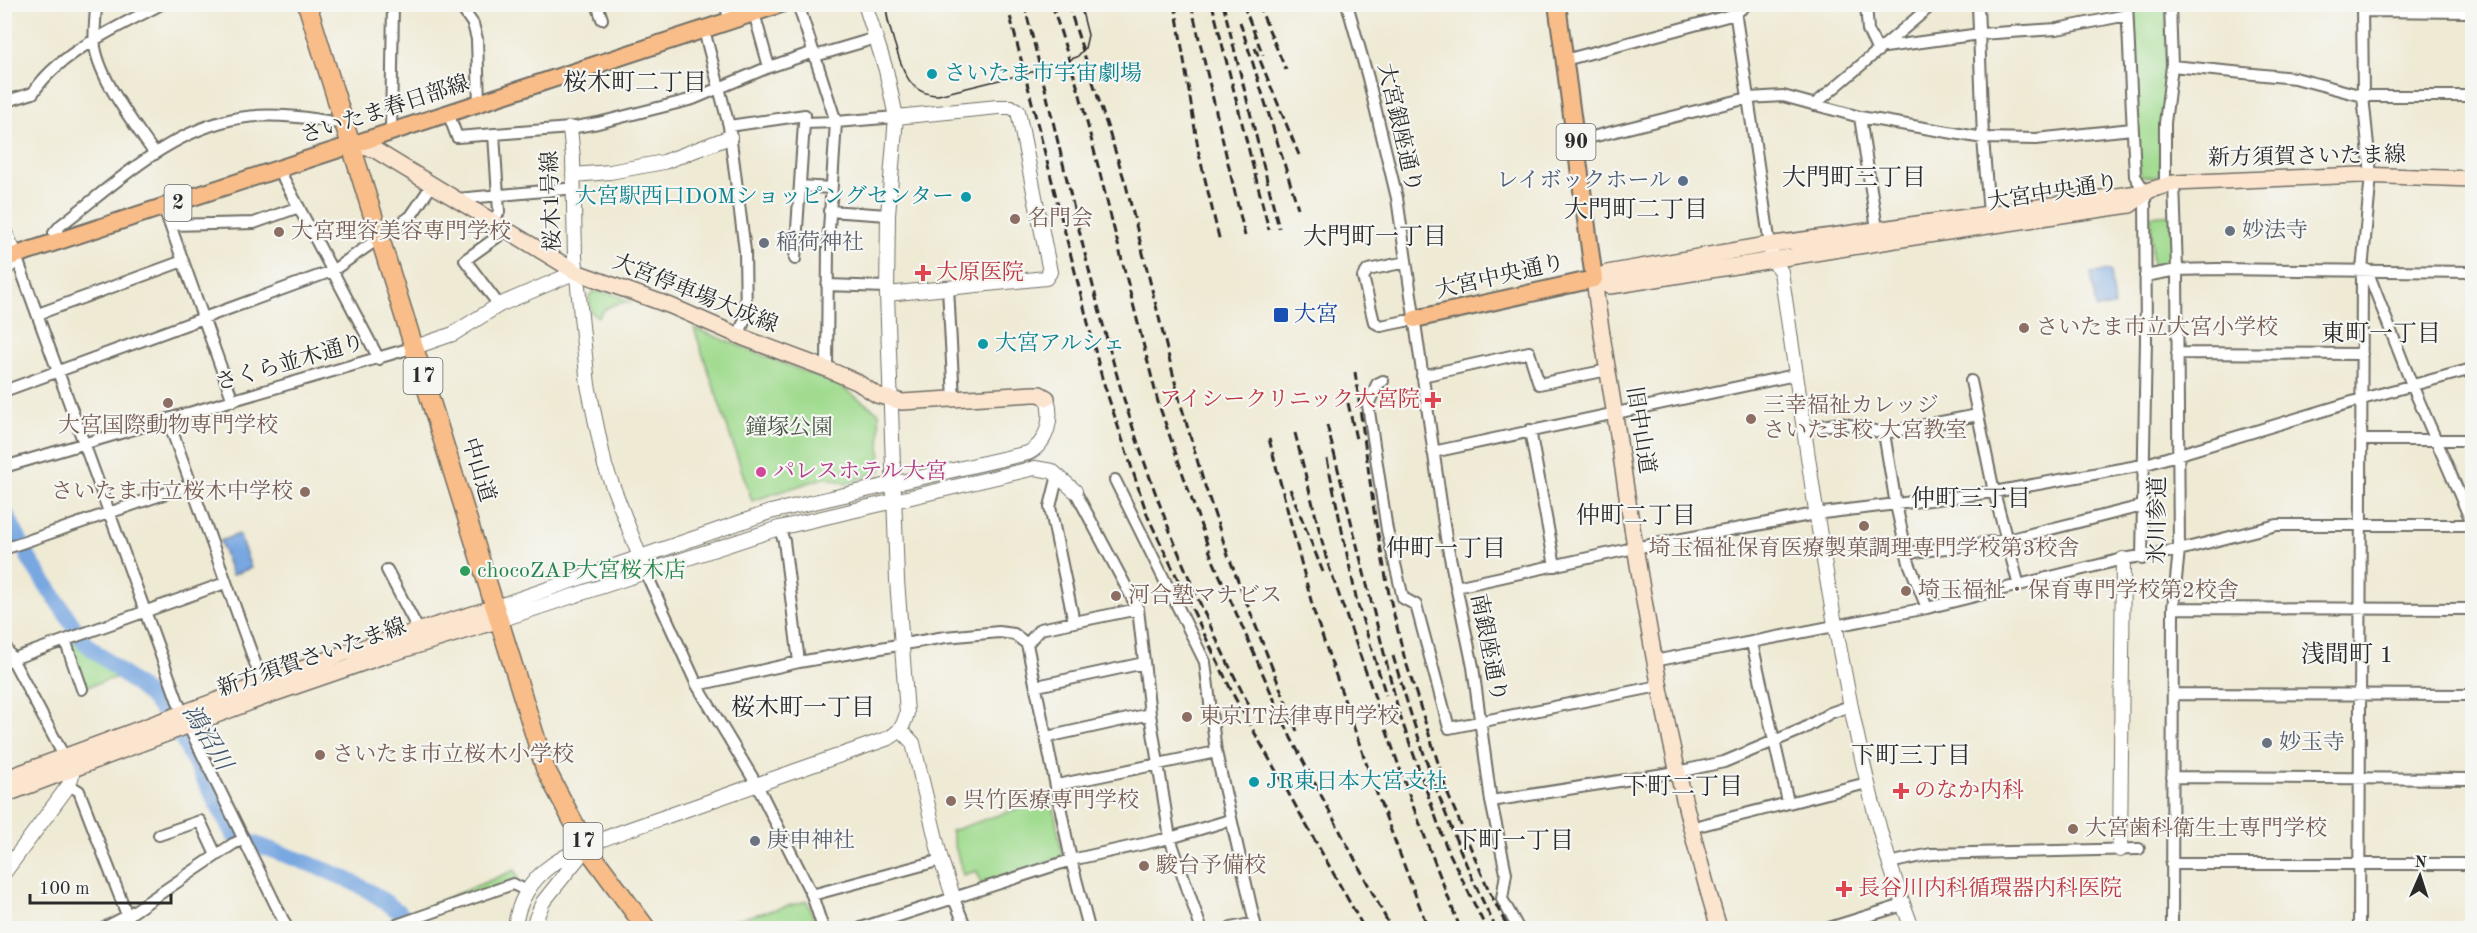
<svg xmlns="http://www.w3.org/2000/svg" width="2477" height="933" font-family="'Old Standard TT','Noto Serif JP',serif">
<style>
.green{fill:#a0db8f;stroke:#66835d;stroke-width:1.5}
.water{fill:#78a7e1;stroke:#526986;stroke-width:1.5}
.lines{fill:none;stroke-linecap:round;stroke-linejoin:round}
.river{stroke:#78a7e1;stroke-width:16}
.minor-casing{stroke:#706e66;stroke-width:14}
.tertiary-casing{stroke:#706e66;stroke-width:16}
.secondary-casing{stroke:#706e66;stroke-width:18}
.primary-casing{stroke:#706e66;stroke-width:20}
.trunk-casing{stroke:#706e66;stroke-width:21}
.minor{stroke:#fff;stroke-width:10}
.tertiary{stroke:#fff;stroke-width:14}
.secondary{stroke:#fce5cf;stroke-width:15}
.primary{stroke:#f8bd88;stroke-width:16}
.trunk{stroke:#f8bd88;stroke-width:18}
.tram{stroke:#2b2b2b;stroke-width:1.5}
.rail{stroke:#2b2b2b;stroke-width:3;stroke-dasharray:9 4.5;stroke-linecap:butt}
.culture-dot{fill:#0f9aa8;stroke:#f6f6f2;stroke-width:2}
.service-dot{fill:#5c6f8a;stroke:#f6f6f2;stroke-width:2}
.education-dot{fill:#8d6e63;stroke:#f6f6f2;stroke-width:2}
.worship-dot{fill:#6b7280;stroke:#f6f6f2;stroke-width:2}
.health-dot{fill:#e0444e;stroke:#f6f6f2;stroke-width:2}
.transit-dot{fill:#1a4fb4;stroke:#f6f6f2;stroke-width:2}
.hotel-dot{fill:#d1479c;stroke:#f6f6f2;stroke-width:2}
.leisure-dot{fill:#2e9e5b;stroke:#f6f6f2;stroke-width:2}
.labels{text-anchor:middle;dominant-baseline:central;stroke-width:4.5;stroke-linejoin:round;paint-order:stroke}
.shield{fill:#f6f6f2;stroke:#686867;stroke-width:1.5}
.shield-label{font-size:21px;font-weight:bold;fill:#2b2b2b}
.culture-label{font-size:22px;fill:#0d838f;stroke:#f6f6f2;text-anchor:start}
.street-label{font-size:22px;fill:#2b2b2b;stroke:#f6f6f2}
.service-label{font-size:22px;fill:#4e5e75;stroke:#f6f6f2;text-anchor:end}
.education-label{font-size:22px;fill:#785e54;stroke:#f6f6f2;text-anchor:start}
.worship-label{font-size:22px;fill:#5b616d;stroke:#f6f6f2;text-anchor:start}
.health-label{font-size:22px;fill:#be3a42;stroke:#f6f6f2;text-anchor:start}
.transit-label{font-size:22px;fill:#164399;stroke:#f6f6f2;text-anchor:start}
.park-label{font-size:22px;fill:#485744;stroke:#f6f6f2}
.hotel-label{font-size:22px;fill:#b23c85;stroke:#f6f6f2;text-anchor:start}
.leisure-label{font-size:22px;fill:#27864d;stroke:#f6f6f2;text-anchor:start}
.neighbourhood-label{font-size:24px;fill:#2b2b2b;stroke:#f6f6f2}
.water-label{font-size:24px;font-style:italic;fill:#46566b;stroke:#f6f6f2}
</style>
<rect width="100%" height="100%" fill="#f6f6f2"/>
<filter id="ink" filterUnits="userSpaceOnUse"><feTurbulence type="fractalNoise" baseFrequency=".0167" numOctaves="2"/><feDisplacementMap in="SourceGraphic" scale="12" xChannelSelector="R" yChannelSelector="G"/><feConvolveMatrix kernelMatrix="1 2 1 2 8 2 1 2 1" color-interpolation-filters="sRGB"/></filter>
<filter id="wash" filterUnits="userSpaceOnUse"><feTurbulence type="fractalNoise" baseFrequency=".008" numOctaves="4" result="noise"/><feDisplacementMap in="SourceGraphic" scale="24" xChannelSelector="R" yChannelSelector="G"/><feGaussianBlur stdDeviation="1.35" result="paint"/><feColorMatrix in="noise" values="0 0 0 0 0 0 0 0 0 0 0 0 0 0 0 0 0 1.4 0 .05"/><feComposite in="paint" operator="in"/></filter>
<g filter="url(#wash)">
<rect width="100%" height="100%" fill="#efead4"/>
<path class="green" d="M2128 5H2166L2167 79 2160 174 2157 177 2140 176Z
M2172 214 2173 268 2152 267 2151 216Z
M594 291 613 294 633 303C618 302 607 304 598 317L591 312 589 296Z
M694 328 840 386 879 413 881 471 846 484 826 477 752 501Z
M79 638 83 646 121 676 86 687 70 642Z
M1052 797 1062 853 1060 858 981 884 977 871 963 875 951 831Z
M515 870 518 878 435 909 433 904Z
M807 901 817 928H704Z"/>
<path class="water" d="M2110 271 2114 306 2096 309 2091 273Z
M239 534 251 568 232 575 220 541Z"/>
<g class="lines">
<path class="river" d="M4 510 31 562 85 643 150 696 176 728 234 836C296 861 368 876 415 928"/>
</g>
</g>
<g filter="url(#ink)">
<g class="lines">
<defs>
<path id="minor" d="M96 4C96 18 93 33 95 47 101 82 135 125 155 154
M459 4 473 24 477 39 479 103
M597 4 602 19
M726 4 729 21
M798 4 836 122 896 117
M1347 4 1368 78 1397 198 1446 538 1473 667 1491 801 1506 873 1502 899 1518 928
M1734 4 1770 245
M1866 4 1868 30 1878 51
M1978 4 1983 138 1989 214
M2127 4 2135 176 2145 192 2146 339 2142 559
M2362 11 2472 12
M754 13 769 67
M704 30 729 126 745 251 746 317 738 336
M1885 47 1980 34 2057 29 2127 15
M815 56 876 38
M1565 60 1735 14 1747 4
M2172 66 2295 78 2363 96H2472
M4 102 33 93C59 52 119 27 161 4
M1814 105 1933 4
M448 113 457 137 570 128 598 123 693 99 769 67 814 52
M1860 117 1877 229
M729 126 805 115 804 123 836 122 828 245 827 369
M391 131 393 4
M1576 141 1748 98 1783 96 1860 117 1983 138 2036 139 2132 129
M279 170 379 359
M2165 184V123L2172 66 2170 4
M800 186 831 188
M457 199 565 189
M164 208 233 401
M829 211 888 215
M492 222 499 212 494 134
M170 225 254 223 299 207
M57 243 54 233 61 225C115 184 169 130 239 118 273 112 311 118 344 124
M16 256 182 713
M795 259 804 123
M1406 262 1368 270 1363 277 1374 322 1381 326 1415 319
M2367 270 2412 385 2472 523
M2145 276 2177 270 2217 269 2472 272
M827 285 887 287
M948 288 954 399
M499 305 465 260 507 230
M38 314 183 261
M2177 353 2362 354
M1422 376 1529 352 1539 384 1608 370
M1383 381 1377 384 1368 405 1387 530 1403 598 1416 605 1449 728 1659 686
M1971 381 1994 492 2019 586
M4 391 332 271 411 216 432 185
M168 420 264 688
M1803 429 1841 423 1884 433 1978 415
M1530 430 1555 566
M1884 433 1896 505 1909 563 1927 608
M2361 440H2472
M1433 452 1795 375
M4 467 415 347
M1058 475 1050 507 1074 622
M1115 480 1205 662 1216 752 1256 928
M1075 491 1138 609 1150 714 1170 838 1201 928
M779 528 784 541 799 662
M4 549 190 485
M1907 553 2007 540 2142 506
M387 570 419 631
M646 573 697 685 757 785 812 895 823 928
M1456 587 1634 548 1815 514 1994 492 2143 465 2362 399 2472 369
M2173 608 2472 609
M65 640 82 689
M1752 643 1788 802
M4 644 65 758
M1654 661 1927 608 2123 559 2179 550 2277 525H2472
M4 662 225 583
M697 685 799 662 945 637 999 632 1014 634 1027 644
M1037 686 1144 663
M2173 694 2472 695
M188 725 287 928
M1047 737 1150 714
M2172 777 2472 779
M69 785 79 791 132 928
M1057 785 1216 752
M1491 801 1677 772 1724 762 1803 729 1830 713 1850 706
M1690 828 1867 783
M159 835 200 821 216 855
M1889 863 1931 854 2139 849
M2171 864H2472
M812 895 941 860
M954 899 966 928
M104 928 127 916 233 844 242 840
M388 928 513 884 527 891
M861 928 1071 860 1170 838 1230 820
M1089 928 1071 860 1027 644 1040 629 1138 609
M1231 928 1255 923
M1829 928 1903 905
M2172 928 2173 608 2179 550 2177 270 2174 183
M2359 928 2362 270 2371 175 2363 96 2362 4"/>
<path id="tertiary" d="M570 128 573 158 575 257 588 385 605 466 643 565
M573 175 610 172 664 162 730 137
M4 230 16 256 4 272
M1771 252 1773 260 1781 272C1801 403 1817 535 1843 666 1860 755 1879 843 1912 928
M887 294 1046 278 1050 272 1018 111 1011 107H998L896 117
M415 347 453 334 499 305 576 272
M496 607 770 512 1028 453C1048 443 1053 418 1047 398
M500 620 779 528 1035 468 1052 471 1075 491
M901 730 913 743 941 860 954 899
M2120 850 2123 559
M4 873 69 785 72 775 66 760
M515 928C517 903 531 879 553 864 588 841 640 826 679 812 749 787 819 763 889 738 900 732 904 725 907 713L897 580 887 294 888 215 896 117 886 70 865 4
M532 928 543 902 583 852"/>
<path id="secondary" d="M351 144 375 150 576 272 671 306 744 338 827 369 857 382 877 395 902 402 1033 394H1040L1047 398
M1594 279 1609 286 1618 285 1914 237 2109 208 2130 205 2150 190 2174 183 2360 175 2472 179
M1594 279C1601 336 1612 392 1620 449 1644 611 1671 772 1719 928
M1594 279 1607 273 1760 246 2145 192
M4 779 345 653 496 607
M4 795 267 696 386 655 500 620"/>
<path id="primary" d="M4 259 781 4
M1415 319 1594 279 1557 4"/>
<path id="trunk" d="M307 4 545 768 587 848 646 928"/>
</defs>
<use href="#minor" class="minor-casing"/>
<use href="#tertiary" class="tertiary-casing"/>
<use href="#secondary" class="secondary-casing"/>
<use href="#primary" class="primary-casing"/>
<use href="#trunk" class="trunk-casing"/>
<use href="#minor" class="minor"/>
<use href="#tertiary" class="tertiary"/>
<use href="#secondary" class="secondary"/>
<use href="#primary" class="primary"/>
<use href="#trunk" class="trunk"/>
<path class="tram" d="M887 4C885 17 891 30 894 42 902 66 907 95 938 95L1036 71 1077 57 1085 48 1088 35 1080 4"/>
<path class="rail" d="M1007 4 1102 378 1148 517 1234 696 1364 928
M1024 4C1054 120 1079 238 1111 354 1143 472 1192 596 1249 705
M1052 4 1080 95 1158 402 1212 558 1291 738 1391 928
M1068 4 1126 185 1179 398 1203 480 1228 555 1297 731
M1175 4 1199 154 1220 242
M1191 4 1245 236
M1212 4 1269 230
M1223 4 1279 228
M1243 4 1263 55
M1258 4 1286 70
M1240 22 1298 208
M1255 48 1299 155
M1355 372 1375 518 1389 594 1404 656 1449 797 1490 893 1508 928
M1348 403 1356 439
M1327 425 1399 713 1446 846 1486 928
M1295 433 1327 561 1413 806 1460 928
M1269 439 1314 612 1374 786 1428 928
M1327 459 1357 602 1386 695
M1290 489 1323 572
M1393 656C1421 750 1452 841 1496 928"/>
</g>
</g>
<g class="culture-dot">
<circle cx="932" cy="74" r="6"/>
<circle cx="966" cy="197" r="6"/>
<circle cx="983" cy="344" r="6"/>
<circle cx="1254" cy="782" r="6"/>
</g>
<circle class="service-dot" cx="1683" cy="181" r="6"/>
<g class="education-dot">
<circle cx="1015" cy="219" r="6"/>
<circle cx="279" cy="232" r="6"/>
<circle cx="2024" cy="328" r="6"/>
<circle cx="168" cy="403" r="6"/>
<circle cx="1751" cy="419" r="6"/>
<circle cx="305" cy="492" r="6"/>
<circle cx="1864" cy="526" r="6"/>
<circle cx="1906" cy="591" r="6"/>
<circle cx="1116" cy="596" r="6"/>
<circle cx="1187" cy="717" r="6"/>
<circle cx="320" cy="755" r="6"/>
<circle cx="951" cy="801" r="6"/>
<circle cx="2073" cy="829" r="6"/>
<circle cx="1144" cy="866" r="6"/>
</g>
<g class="worship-dot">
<circle cx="2230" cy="231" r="6"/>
<circle cx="764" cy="243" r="6"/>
<circle cx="2267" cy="743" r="6"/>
<circle cx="755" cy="841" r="6"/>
</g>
<g class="health-dot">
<path d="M920 264h6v6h6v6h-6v6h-6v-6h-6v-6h6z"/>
<path d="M1430 391h6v6h6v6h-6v6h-6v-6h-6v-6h6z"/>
<path d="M1898 782h6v6h6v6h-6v6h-6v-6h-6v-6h6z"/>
<path d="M1841 880h6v6h6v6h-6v6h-6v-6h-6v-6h6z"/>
</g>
<rect class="transit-dot" x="1273" y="307" width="16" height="16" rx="3"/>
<circle class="hotel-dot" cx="761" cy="472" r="6"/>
<circle class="leisure-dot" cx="465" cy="571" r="6"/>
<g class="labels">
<g class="shield">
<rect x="1556.5" y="124" width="39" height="36" rx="4.5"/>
<rect x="164.5" y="185" width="27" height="36" rx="4.5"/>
<rect x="403.5" y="358" width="39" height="36" rx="4.5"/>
<rect x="563.5" y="823" width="39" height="36" rx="4.5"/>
</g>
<g class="shield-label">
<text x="1576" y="142">90</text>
<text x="178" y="203">2</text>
<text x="423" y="376">17</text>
<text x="583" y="841">17</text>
</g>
<g class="culture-label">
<text x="944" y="74">さいたま市宇宙劇場</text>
<text x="954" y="197" text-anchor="end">大宮駅西口DOMショッピングセンター</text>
<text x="995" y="344">大宮アルシェ</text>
<text x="1266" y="782">JR東日本大宮支社</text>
</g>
<g class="street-label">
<text transform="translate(385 110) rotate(-18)">さいたま春日部線</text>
<text transform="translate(1399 128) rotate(77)">大宮銀座通り</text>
<text transform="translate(2307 157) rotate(-1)">新方須賀さいたま線</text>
<text transform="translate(2053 193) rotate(-9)">大宮中央通り</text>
<text transform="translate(552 201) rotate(-92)">桜木1号線</text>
<text transform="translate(1500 277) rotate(-13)">大宮中央通り</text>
<text transform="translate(695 294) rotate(22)">大宮停車場大成線</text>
<text transform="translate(290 363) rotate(-16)">さくら並木通り</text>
<text transform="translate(1640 430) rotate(81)">旧中山道</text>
<text transform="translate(478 470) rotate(73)">中山道</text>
<text transform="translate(2158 520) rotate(-90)">氷川参道</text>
<text transform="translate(1488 648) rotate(79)">南銀座通り</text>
<text transform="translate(312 658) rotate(-19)">新方須賀さいたま線</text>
</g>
<g class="service-label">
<text x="1671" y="181">レイボックホール</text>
</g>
<g class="education-label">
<text x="1027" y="219">名門会</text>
<text x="291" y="232">大宮理容美容専門学校</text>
<text x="2036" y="328">さいたま市立大宮小学校</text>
<text x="1763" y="406">三幸福祉カレッジ<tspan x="1763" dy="25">さいたま校 大宮教室</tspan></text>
<text x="168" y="426" text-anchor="middle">大宮国際動物専門学校</text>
<text x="293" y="492" text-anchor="end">さいたま市立桜木中学校</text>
<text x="1864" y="549" text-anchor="middle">埼玉福祉保育医療製菓調理専門学校第3校舎</text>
<text x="1918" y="591">埼玉福祉・保育専門学校第2校舎</text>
<text x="1128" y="596">河合塾マナビス</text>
<text x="1199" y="717">東京IT法律専門学校</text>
<text x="332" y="755">さいたま市立桜木小学校</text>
<text x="963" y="801">呉竹医療専門学校</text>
<text x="2085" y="829">大宮歯科衛生士専門学校</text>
<text x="1156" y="866">駿台予備校</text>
</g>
<g class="worship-label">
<text x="2242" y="231">妙法寺</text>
<text x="776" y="243">稲荷神社</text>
<text x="2279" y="743">妙玉寺</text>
<text x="767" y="841">庚申神社</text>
</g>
<g class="health-label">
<text x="936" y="273">大原医院</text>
<text x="1420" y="400" text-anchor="end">アイシークリニック大宮院</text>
<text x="1914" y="791">のなか内科</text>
<text x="1858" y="889">長谷川内科循環器内科医院</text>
</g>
<g class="transit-label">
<text x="1294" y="315">大宮</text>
</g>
<g class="park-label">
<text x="789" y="428">鐘塚公園</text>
</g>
<g class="hotel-label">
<text x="773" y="472">パレスホテル大宮</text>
</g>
<g class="leisure-label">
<text x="477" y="571">chocoZAP大宮桜木店</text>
</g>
<g class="neighbourhood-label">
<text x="635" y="84">桜木町二丁目</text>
<text x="1854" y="179">大門町三丁目</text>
<text x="1636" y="211">大門町二丁目</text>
<text x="1375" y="238">大門町一丁目</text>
<text x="2381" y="335">東町一丁目</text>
<text x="1971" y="500">仲町三丁目</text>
<text x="1636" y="517">仲町二丁目</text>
<text x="1446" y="550">仲町一丁目</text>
<text x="2347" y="656">浅間町 1</text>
<text x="803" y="709">桜木町一丁目</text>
<text x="1911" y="757">下町三丁目</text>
<text x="1683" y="788">下町二丁目</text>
<text x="1514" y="842">下町一丁目</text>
</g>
<g class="water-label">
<text transform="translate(206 738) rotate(59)">鴻沼川</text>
</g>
</g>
<rect width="2477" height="933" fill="none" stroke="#f6f6f2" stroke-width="24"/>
<g transform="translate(2420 876) rotate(3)" stroke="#f6f6f2" stroke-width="4.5" paint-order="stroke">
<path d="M0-4.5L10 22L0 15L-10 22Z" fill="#2b2b2b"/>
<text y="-9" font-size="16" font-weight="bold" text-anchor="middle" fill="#2b2b2b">N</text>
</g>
<path d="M30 894v9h141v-9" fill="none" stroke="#2b2b2b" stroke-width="3"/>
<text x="39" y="894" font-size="18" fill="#2b2b2b" stroke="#f6f6f2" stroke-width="4.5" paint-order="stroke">100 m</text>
</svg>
